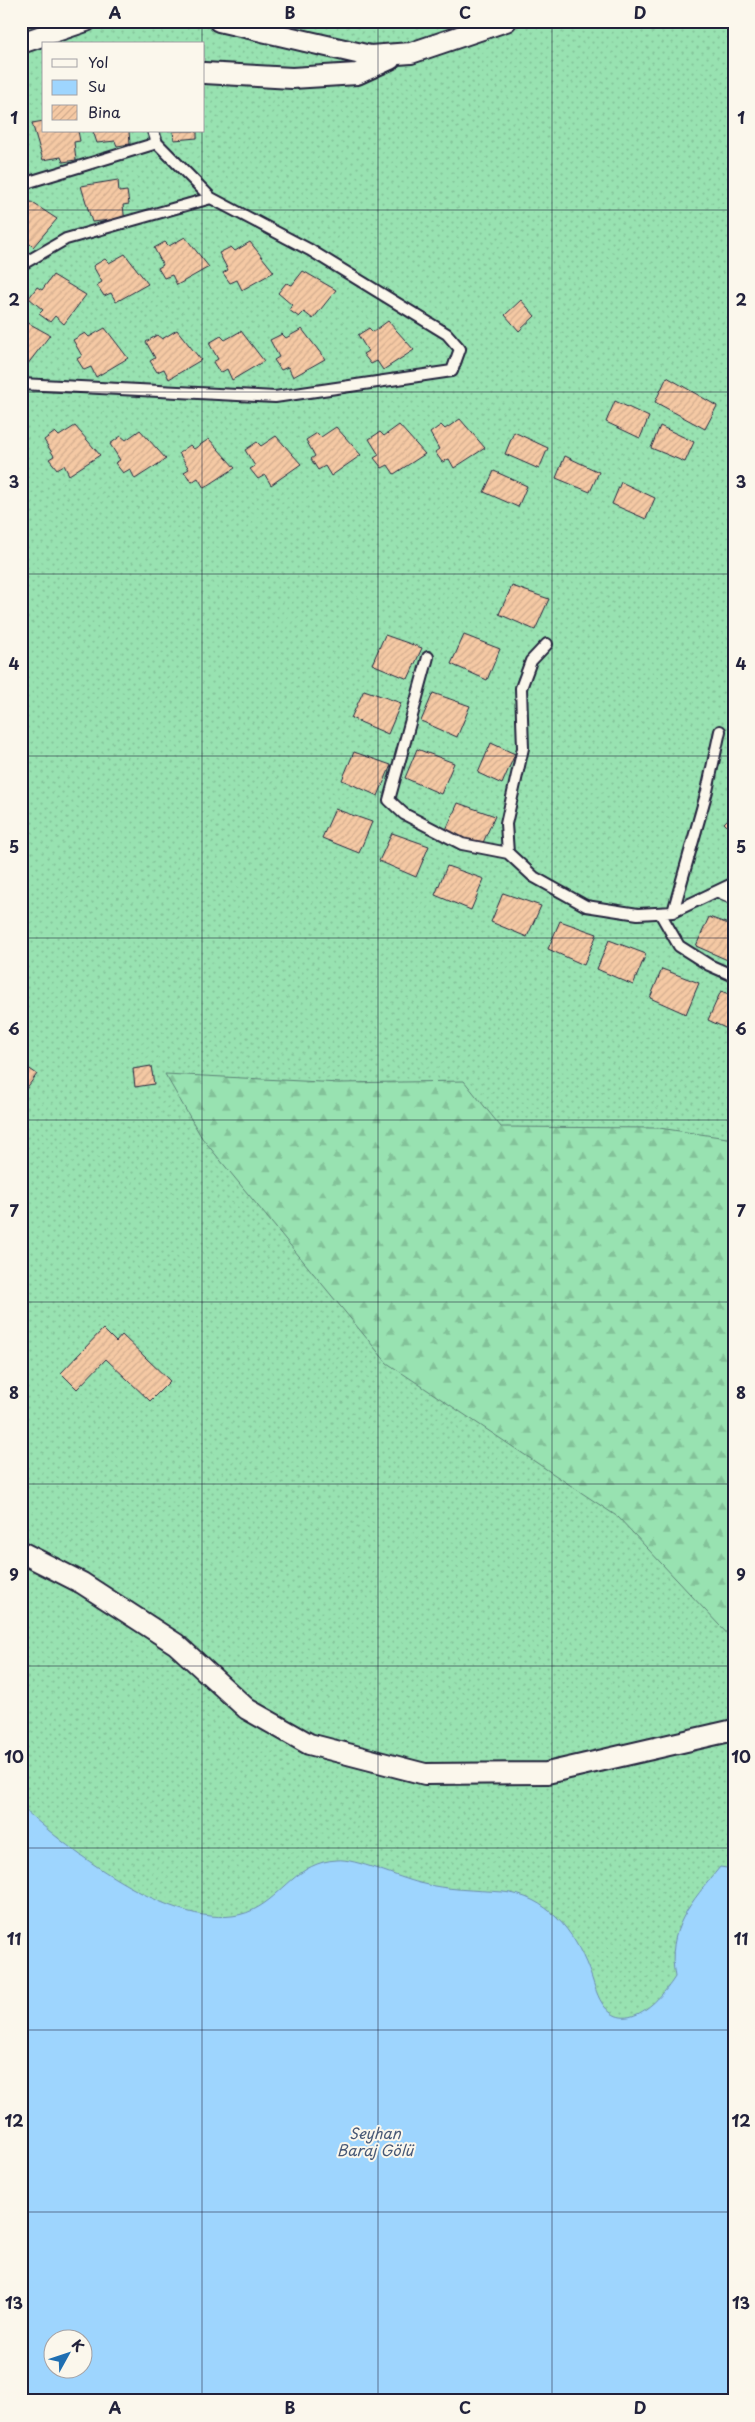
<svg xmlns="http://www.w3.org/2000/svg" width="755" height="2422" font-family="'Playpen Sans',sans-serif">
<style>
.grass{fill:url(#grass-dots);stroke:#5d8276;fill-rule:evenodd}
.forest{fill:url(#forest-firs);stroke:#5d8276}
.water{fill:#9ed5fe;stroke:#6c8db0;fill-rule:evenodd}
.building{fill:url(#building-hatch);stroke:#22223b}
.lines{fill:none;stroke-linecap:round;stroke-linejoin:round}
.lane-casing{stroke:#22223b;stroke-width:14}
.street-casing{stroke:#22223b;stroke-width:24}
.lane{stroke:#fbf7ec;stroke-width:10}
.street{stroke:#fbf7ec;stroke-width:20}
.grid{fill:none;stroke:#22223b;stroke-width:1;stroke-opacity:0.55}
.labels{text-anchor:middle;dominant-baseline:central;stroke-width:4;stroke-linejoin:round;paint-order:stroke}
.water-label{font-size:15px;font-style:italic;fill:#475876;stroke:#fbf7ec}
.neatline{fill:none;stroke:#22223b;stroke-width:2}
.grid-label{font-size:16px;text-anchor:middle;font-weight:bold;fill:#22223b}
</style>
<defs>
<pattern id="grass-dots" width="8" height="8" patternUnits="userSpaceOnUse" patternTransform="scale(1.25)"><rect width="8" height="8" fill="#98e2b1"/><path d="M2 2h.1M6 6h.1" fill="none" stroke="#83c299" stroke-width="1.8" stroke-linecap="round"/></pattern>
<pattern id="forest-firs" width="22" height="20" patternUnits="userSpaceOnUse" patternTransform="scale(1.25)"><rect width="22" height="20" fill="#98e2b1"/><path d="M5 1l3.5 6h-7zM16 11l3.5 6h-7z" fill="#83c299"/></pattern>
<pattern id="building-hatch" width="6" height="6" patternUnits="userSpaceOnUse" patternTransform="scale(1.25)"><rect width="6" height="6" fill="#f5c9a4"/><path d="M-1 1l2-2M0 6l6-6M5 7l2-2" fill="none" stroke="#d2ac8e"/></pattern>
</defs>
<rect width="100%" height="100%" fill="#faeede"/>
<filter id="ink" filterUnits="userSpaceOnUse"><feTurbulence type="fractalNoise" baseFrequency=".02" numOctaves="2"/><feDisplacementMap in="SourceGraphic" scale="10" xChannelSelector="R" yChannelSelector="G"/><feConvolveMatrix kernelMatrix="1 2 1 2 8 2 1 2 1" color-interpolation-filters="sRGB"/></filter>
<g filter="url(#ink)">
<path class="grass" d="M21 21H734V2401H21ZM44 44H204V131H44ZM52 2340H82V2370H52Z"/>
<path class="forest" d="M165 1074 340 1083 464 1081 501 1127 659 1128 734 1139V1641L618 1517 387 1363 202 1138Z"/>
<path class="water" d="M21 1806C67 1850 187 1942 253 1910 284 1895 297 1862 337 1860 355 1858 399 1878 420 1883 448 1890 474 1890 503 1892 547 1896 574 1931 589 1970 593 1980 596 1994 602 2003 625 2039 662 1998 675 1977 666 1928 691 1903 720 1867L734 1869V2401H21ZM52 2340H82V2370H52Z"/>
<path class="building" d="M44 121V131H78L80 141 74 142 76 160 63 162 61 157 43 160 32 123Z
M93 131H129L130 144 117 146 115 141 97 143Z
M173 131H197V138L174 140Z
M21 152 29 166 21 172Z
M118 180 119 192 127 191 129 204 123 205 125 223 112 225 110 220 92 222 81 186Z
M25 198 57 219 33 247 25 239 21 243V203Z
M185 237 209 267 177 285 172 275 164 278 158 268 163 265 154 248 165 242 169 246Z
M250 242 274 272 242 290 237 280 230 283 223 273 228 270 219 253 231 247 235 251Z
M125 254 148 284 116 302 111 293 104 296 97 285 102 282 93 266 105 259 109 263Z
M303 271 336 290 313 319 304 312 299 317 289 310 292 305 278 293 286 283 292 285Z
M53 275 86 295 64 324 55 316 50 322 39 314 43 310 29 298 37 287 42 290Z
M521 300 535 316 519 331 505 315Z
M21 319 50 335 27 365 21 359Z
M388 321 414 350 383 370 377 361 371 364 363 354 368 351 358 335 369 328 373 332Z
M105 328 128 358 96 377 91 367 84 370 77 359 82 356 73 340 85 333 89 337Z
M302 329 325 359 293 377 288 367 281 370 274 360 279 357 270 340 282 334 286 338Z
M177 330 201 360 169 379 164 369 157 372 150 361 155 358 146 342 157 335 162 339Z
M241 331 264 361 232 380 227 369 220 373 213 362 218 359 209 343 221 336 225 340Z
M667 377 717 406 705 429 655 402Z
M615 401 649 417 640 438 606 422Z
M460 419 485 448 454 468 449 459 442 462 435 452 439 449 430 433 441 425 445 429Z
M399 425 425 454 394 474 388 465 382 468 374 458 379 455 369 439 380 432 384 436Z
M75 426 100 455 69 475 64 465 57 469 49 459 54 456 44 440 55 432 59 436Z
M660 426 694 442 685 462 651 448Z
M336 427 361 455 331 476 325 466 318 470 311 459 315 456 306 440 317 433 321 437Z
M140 430 166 459 135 479 130 469 123 473 115 463 120 460 110 444 121 436 126 440Z
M514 432 548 448 539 469 505 454Z
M276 436 301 464 271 485 265 475 258 479 250 469 255 466 245 450 257 442 261 446Z
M209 439 235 468 204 488 198 478 192 482 184 472 189 469 179 453 190 445 194 449Z
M565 456 599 472 590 492 556 478Z
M494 471 527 486 518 507 484 492Z
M621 482 655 498 646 519 612 504Z
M512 586 549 599 535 630 499 614Z
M385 635 422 648 408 679 372 664Z
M464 635 500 649 487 680 451 664Z
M364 690 401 703 388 734 351 718Z
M433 693 470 706 457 737 421 721Z
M491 743 515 754 502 784 478 773Z
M417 749 454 763 441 794 405 778Z
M354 752 391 765 378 796 342 780Z
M458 803 495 816 481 847 445 832Z
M335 809 372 822 359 853 322 838Z
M734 813V833L724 823Z
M392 833 429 846 416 877 379 861Z
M447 866 484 879 471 910 435 895Z
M503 893 541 906 527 937 491 922Z
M709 917 734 926 732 962 696 946Z
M560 921 597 934 584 965 548 949Z
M609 940 646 954 633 985 597 969Z
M662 969 699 983 686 1014 650 998Z
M721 991 734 996V1032L708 1020Z
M21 1063 37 1074 26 1089 21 1085Z
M151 1066 154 1084 135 1087 133 1069Z
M103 1329 116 1342 122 1335 170 1381 150 1401 106 1359 77 1389 61 1373Z"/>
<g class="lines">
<defs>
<path id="lane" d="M153 131 157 143 211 198
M21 186 29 182 157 143
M21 265 66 239 211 198 310 250 447 334 460 349 452 371 275 397 21 384
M428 657 389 800 404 814 462 844 508 853 534 877 586 906 638 914 673 912 734 883
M508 853 506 824 523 748 521 688 531 661 547 644
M718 892 734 899
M673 912 707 791 720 731
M660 913 679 946 709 965 734 976"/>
<path id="street" d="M219 21 370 56 411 53 506 21
M21 43 86 21
M204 73 292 78 357 74 390 59
M21 1552 82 1583 176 1644 247 1709 309 1744 425 1774 547 1773 734 1730"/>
</defs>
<use href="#lane" class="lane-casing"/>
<use href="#street" class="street-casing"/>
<use href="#lane" class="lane"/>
<use href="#street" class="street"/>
</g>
</g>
<path class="grid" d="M202 21V44M378 21V2401M552 21V2401M202 131V2401M21 210H734M21 392H734M21 574H734M21 756H734M21 938H734M21 1120H734M21 1302H734M21 1484H734M21 1666H734M21 1848H734M21 2030H734M21 2212H734"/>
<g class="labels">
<g class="water-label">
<text x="375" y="2132">Seyhan<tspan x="375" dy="17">Baraj Gölü</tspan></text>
</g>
</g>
<rect width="755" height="2422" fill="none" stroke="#fbf7ec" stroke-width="55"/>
<rect x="42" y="42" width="162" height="90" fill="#fbf7ec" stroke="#a4a2a5"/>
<rect x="52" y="59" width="25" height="8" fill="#fbf7ec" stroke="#a4a2a5"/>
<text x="88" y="68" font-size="15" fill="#22223b">Yol</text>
<rect x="52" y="80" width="25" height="15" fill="#9ed5fe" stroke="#a4a2a5"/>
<text x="88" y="92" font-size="15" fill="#22223b">Su</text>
<rect x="52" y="105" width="25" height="15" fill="url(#building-hatch)" stroke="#a4a2a5"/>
<text x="88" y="118" font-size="15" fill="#22223b">Bina</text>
<g transform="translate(68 2354) rotate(50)"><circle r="24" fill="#fbf7ec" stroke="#a4a2a5"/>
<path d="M0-4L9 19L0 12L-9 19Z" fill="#1f6fb2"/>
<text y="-8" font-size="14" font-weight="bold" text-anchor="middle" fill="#22223b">K</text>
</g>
<rect x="28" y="28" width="700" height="2366" class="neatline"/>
<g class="grid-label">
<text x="115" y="19">A</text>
<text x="290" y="19">B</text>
<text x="465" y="19">C</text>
<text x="640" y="19">D</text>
<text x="14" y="124">1</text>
<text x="741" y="124">1</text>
<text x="14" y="306">2</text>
<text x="741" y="306">2</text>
<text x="14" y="488">3</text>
<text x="741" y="488">3</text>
<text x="14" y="670">4</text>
<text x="741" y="670">4</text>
<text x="14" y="853">5</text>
<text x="741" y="853">5</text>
<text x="14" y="1035">6</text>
<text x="741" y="1035">6</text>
<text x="14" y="1217">7</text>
<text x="741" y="1217">7</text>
<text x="14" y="1399">8</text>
<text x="741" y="1399">8</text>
<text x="14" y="1581">9</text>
<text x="741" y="1581">9</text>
<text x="14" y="1763">10</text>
<text x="741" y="1763">10</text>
<text x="14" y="1945">11</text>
<text x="741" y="1945">11</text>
<text x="14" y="2127">12</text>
<text x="741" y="2127">12</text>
<text x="14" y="2309">13</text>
<text x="741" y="2309">13</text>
<text x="115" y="2414">A</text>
<text x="290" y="2414">B</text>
<text x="465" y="2414">C</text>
<text x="640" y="2414">D</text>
</g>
</svg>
